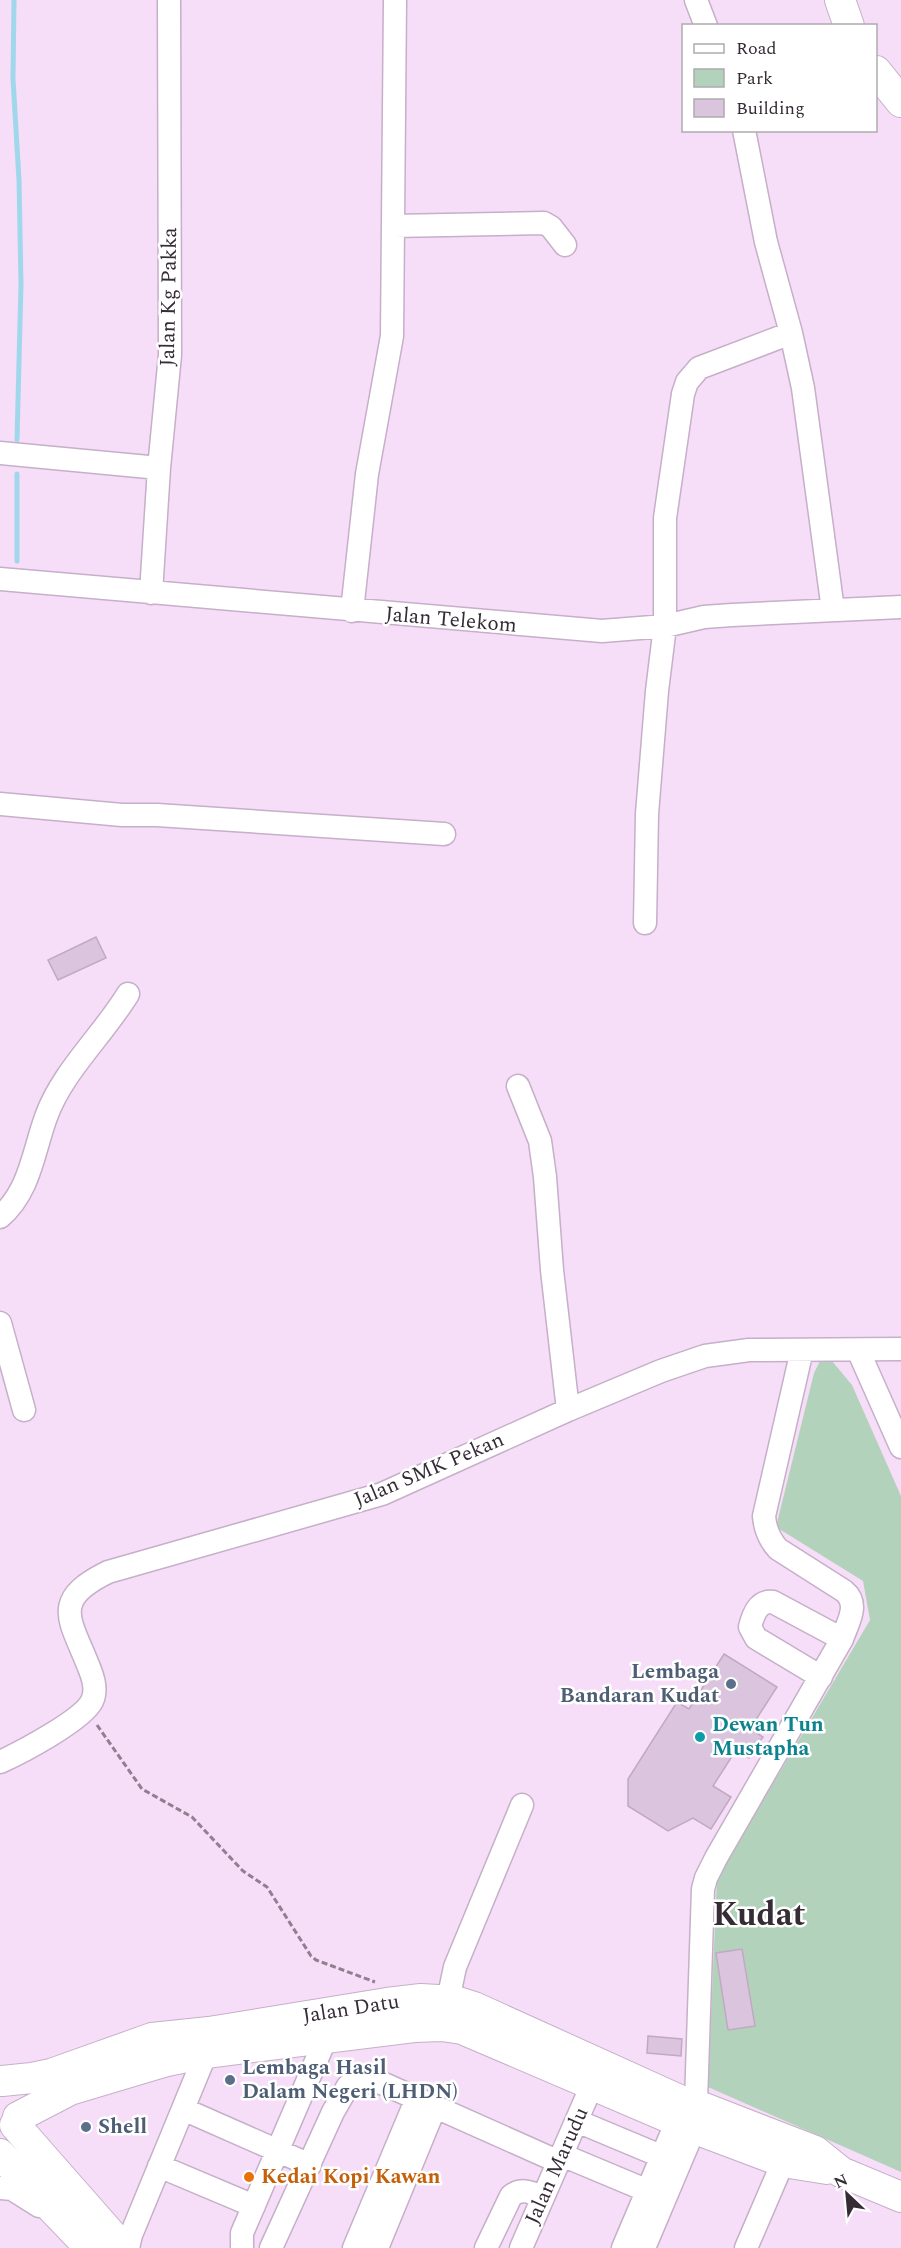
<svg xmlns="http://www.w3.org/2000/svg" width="901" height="2248" font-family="Spectral,serif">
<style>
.green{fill:#b3d2bb}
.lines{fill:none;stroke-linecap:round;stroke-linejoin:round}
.stream{stroke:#a1d7ea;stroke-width:5}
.building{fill:#dbc4dd;stroke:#c0a9c1;stroke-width:1.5}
.minor-casing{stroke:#c6afc8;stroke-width:25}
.major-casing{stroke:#c6afc8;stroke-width:32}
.path{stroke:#8f7f90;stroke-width:3;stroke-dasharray:6 3;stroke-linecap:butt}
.minor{stroke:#fff;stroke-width:22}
.major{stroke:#fff;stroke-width:30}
.service-dot{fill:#5c6f8a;stroke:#fff;stroke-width:2}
.culture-dot{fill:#0f9aa8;stroke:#fff;stroke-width:2}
.food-dot{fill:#e8710a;stroke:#fff;stroke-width:2}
.labels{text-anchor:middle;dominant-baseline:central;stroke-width:5;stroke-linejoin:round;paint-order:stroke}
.street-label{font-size:21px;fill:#352c35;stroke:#fff}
.service-label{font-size:21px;font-weight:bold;fill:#4e5e75;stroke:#fff;text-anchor:start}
.culture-label{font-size:21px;font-weight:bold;fill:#0d838f;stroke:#fff;text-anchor:start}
.food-label{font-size:21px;font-weight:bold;fill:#c56008;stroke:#fff;text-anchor:start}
.town-label{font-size:33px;font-weight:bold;fill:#352c35;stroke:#fff}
</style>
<rect width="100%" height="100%" fill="#f6def8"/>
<path class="green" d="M826 1360 832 1361 852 1385 901 1496V2172L708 2087 717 1878 870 1620 863 1581 776 1527 814 1373 820 1361Z"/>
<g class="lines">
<path class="stream" d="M14 0 13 79 19 180 21 284 17 440
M17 561V474"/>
</g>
<path class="building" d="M96 937 106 958 58 980 48 960Z
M724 1654 777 1687 750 1729 763 1737 749 1758 736 1750 713 1786 731 1797 711 1829 693 1818 668 1831 628 1806V1779L677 1702 689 1709Z
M742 1949 755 2026 728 2030 716 1953Z
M648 2036 682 2039 681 2056 647 2053Z"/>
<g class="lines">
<defs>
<path id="minor" d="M696 0 706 26
M744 130 766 242 791 333 803 388 833 610
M394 226 544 223 551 227 565 245
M0 453 159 468
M0 579 602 631 665 626 704 617 732 615 901 607
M151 593 159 468 170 355 169 0
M352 611 367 474 392 336 395 0
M0 804 122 815H157L444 834
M645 923 647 814 657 691 665 626V518L683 394 687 382 699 368 791 333
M518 1086 540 1141 545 1177 552 1270 568 1410
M0 1217C30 1191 33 1153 46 1117 62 1072 103 1035 128 994
M0 1323 24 1410
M858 1350 901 1447
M821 1677 756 1638 750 1627C753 1615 758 1600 773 1602L842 1639
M0 1762C20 1753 83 1720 92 1701 97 1691 94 1680 90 1670 71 1620 49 1601 108 1572L382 1494 568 1410 661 1371 705 1356 749 1350 901 1349
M448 2000 455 1967 522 1805
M696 2102 703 1889 706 1878 716 1858 842 1639C848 1622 860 1604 844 1591L778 1549C769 1539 765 1529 764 1516L802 1350
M183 2109 310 2165
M577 2121 663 2157
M562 2155 648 2191
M159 2166 254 2206
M0 2188 12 2189 39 2206
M128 2248 131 2235 206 2053 208 2040
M242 2248V2233L326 2038
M271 2248 333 2112 348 2086 362 2078 384 2084 559 2162
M354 2248 417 2098
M377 2248 435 2107
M486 2248 511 2196C522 2187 532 2193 543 2197
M521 2248 592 2085
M623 2248 677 2121
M644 2248 693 2132
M746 2248 783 2162"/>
<path id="major" d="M840 0 849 26
M876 71 901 102
M2 2081 32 2078 51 2074 152 2038 209 2032 387 2003 421 1999 455 2001 474 2007 686 2103
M704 2108 815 2151 841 2172 901 2197
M18 2117 70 2090 167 2061 206 2053 414 2027 442 2026 462 2029 677 2121
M15 2125 123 2248
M698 2130 783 2162 827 2169
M0 2154 90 2248"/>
</defs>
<use href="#minor" class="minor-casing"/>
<use href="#major" class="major-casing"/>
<path class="path" d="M97 1725 142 1789 192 1817 243 1871 267 1887 311 1956 316 1960 375 1982"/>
<use href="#minor" class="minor"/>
<use href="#major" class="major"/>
</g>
<g class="service-dot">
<circle cx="731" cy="1684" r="6"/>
<circle cx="230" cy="2080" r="6"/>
<circle cx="86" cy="2127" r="6"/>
</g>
<circle class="culture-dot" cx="700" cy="1737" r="6"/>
<circle class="food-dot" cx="249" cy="2177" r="6"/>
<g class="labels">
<g class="street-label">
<text transform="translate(169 297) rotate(-89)">Jalan Kg Pakka</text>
<text transform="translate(451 620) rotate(5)">Jalan Telekom</text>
<text transform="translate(429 1470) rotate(-23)">Jalan SMK Pekan</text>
<text transform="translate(351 2009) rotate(-9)">Jalan Datu</text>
<text transform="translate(557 2166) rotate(-66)">Jalan Marudu</text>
</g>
<g class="service-label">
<text x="719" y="1672" text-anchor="end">Lembaga<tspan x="719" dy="24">Bandaran Kudat</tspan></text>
<text x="242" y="2068">Lembaga Hasil<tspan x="242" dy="24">Dalam Negeri (LHDN)</tspan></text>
<text x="98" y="2127">Shell</text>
</g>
<g class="culture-label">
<text x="712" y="1725">Dewan Tun<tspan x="712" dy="24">Mustapha</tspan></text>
</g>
<g class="food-label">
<text x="261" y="2177">Kedai Kopi Kawan</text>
</g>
<g class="town-label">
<text x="759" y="1915">Kudat</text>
</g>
</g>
<rect x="682" y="24" width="195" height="108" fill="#ffffff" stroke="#aeabae" stroke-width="1.5"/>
<rect x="694" y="44" width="30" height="9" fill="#ffffff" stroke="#aeabae" stroke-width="1.5"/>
<text x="736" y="54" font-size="18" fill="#352c35">Road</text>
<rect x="694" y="69" width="30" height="18" fill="#b3d2bb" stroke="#aeabae" stroke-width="1.5"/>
<text x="736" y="84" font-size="18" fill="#352c35">Park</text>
<rect x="694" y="99" width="30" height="18" fill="#dbc4dd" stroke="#aeabae" stroke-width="1.5"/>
<text x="736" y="114" font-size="18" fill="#352c35">Building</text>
<g transform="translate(847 2194) rotate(334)" stroke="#ffffff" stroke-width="4.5" paint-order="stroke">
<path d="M0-4.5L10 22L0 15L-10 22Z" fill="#352c35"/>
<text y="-9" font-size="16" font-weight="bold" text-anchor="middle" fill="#352c35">N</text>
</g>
</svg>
